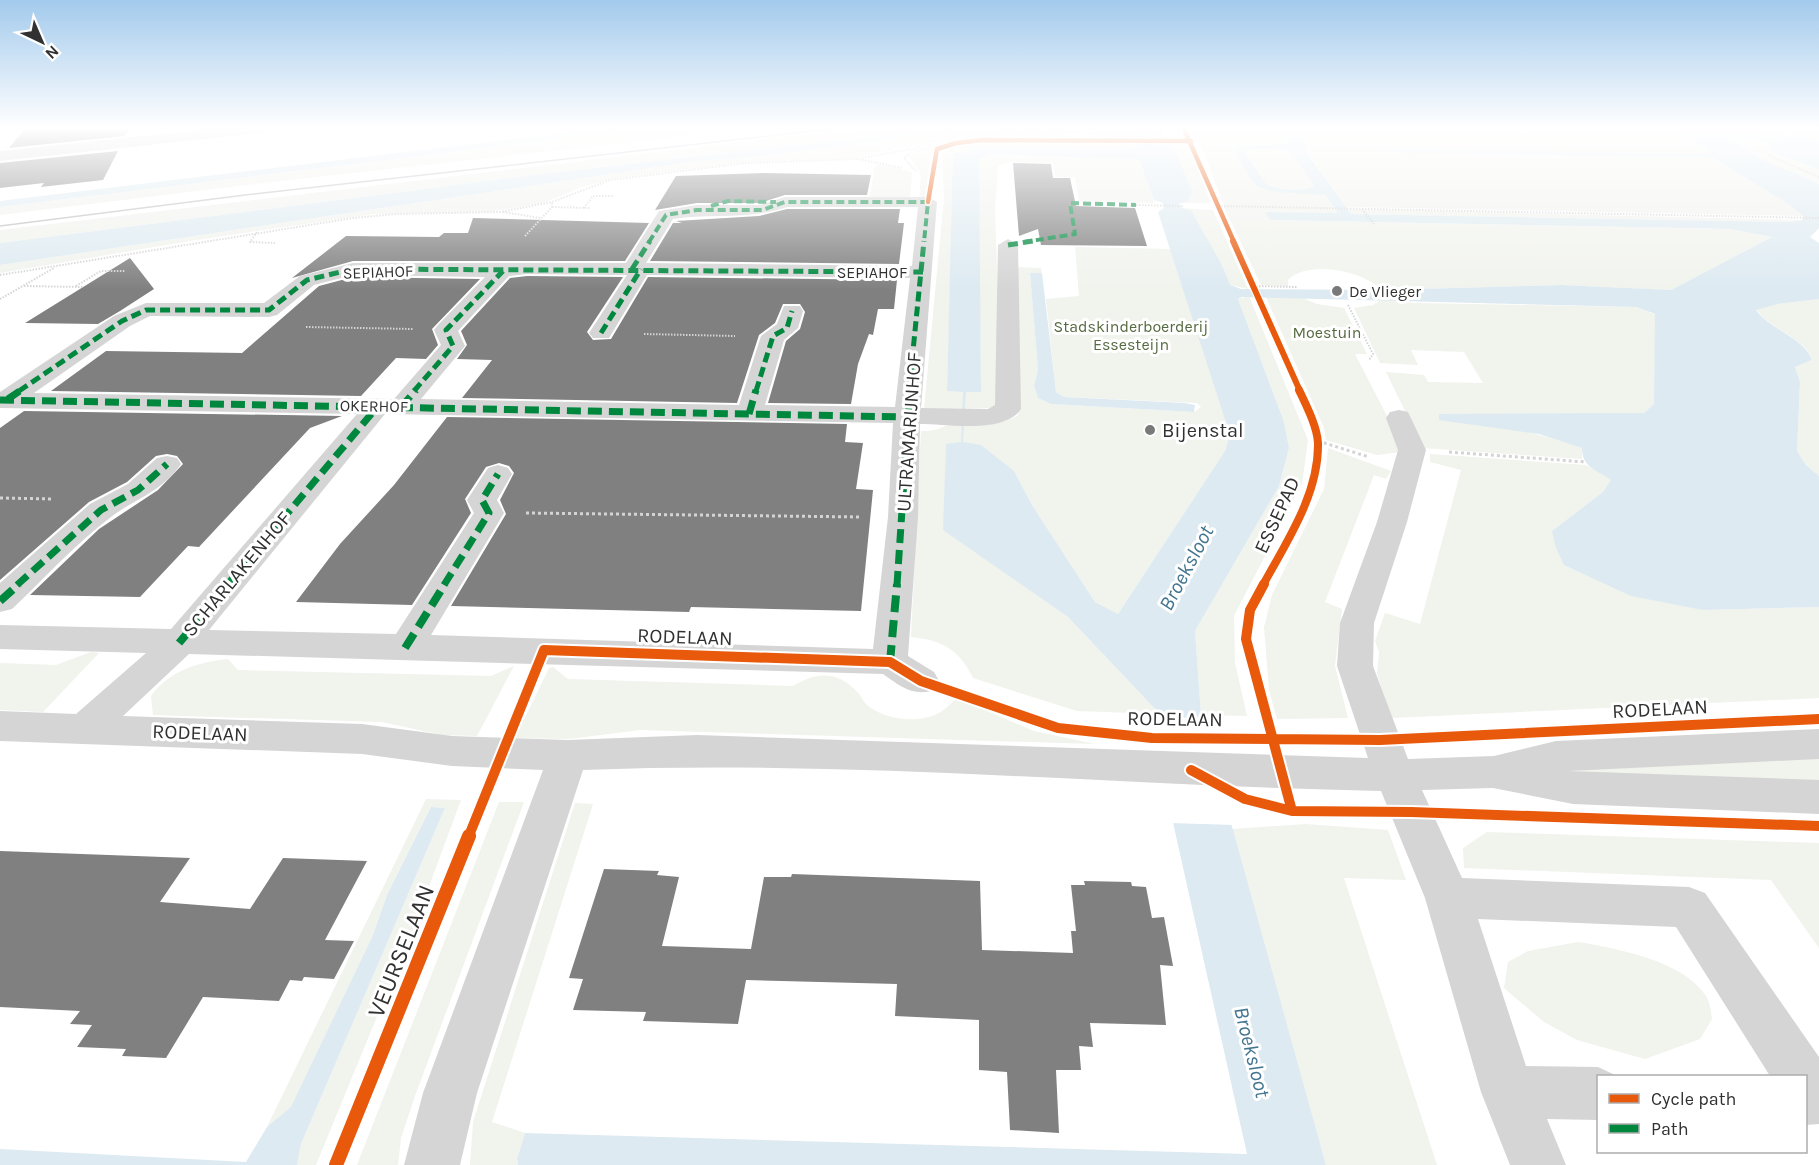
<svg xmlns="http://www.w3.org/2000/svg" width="1819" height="1165" font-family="Karla,sans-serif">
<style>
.green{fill:#f1f3ed}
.water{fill:#ddeaf1;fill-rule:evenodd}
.pier{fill:#fff}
.building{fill:#808080}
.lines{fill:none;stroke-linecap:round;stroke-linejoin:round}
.path-far1{stroke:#d4d4d4;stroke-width:2;stroke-dasharray:1.5 1.5;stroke-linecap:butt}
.path{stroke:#d4d4d4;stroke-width:3;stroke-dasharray:3 3;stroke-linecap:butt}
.minor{fill:#d5d5d5;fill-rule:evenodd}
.tram{stroke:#bdbdbd;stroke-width:1.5}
.quiet-far3{stroke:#00873e;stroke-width:4;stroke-dasharray:8 4;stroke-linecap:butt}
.quiet-far2{stroke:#00873e;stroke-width:5;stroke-dasharray:10 5;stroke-linecap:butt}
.quiet-far1{stroke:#00873e;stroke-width:7;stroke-dasharray:14 7;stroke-linecap:butt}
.quiet{stroke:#00873e;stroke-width:8;stroke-dasharray:17 8;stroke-linecap:butt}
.cycleway-far4-casing{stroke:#fff;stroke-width:7}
.cycleway-far3-casing{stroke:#fff;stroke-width:8}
.cycleway-far2-casing{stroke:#fff;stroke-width:11}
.cycleway-far1-casing{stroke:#fff;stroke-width:14}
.cycleway-casing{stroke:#fff;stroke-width:17}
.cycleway-far4{stroke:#e8590c;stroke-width:4.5}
.cycleway-far3{stroke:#e8590c;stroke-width:6}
.cycleway-far2{stroke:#e8590c;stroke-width:8}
.cycleway-far1{stroke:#e8590c;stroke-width:10}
.cycleway{stroke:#e8590c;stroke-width:14}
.poi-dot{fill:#797979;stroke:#fff;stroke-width:2}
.labels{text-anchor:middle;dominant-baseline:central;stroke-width:6;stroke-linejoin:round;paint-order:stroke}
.far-street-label{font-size:16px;fill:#313131;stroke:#fff}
.far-poi-label{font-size:16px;fill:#313131;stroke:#fff;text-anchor:start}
.far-park-label{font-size:16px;fill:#566b41;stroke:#fff}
.poi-label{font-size:20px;fill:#313131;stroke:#fff;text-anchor:start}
.street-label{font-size:20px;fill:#313131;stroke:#fff}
.water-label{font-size:21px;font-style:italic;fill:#437590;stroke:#fff}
.near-street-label{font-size:24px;fill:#313131;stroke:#fff}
</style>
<rect width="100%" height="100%" fill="#fff"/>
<path class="green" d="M658 127H768L246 185 0 215V207Z
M870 127H957L558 172 0 243V230Z
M994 127H1131L1134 137 1041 131 957 136 854 158 748 162 616 178 582 187 543 203 490 212 374 214 190 241 0 273V265L697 161 743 158Z
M1189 127H1277L1288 137V143L1235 147 1261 188 1325 195 1339 214 1266 212 1270 220 1730 229 1772 237 1671 290 1562 285 1382 290C1364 271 1308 259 1288 280V286L1261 285 1225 209 1203 150Z
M1290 127H1663L1710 150 1708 153 1696 154 1386 151 1713 158 1787 203 1803 216 1346 207 1307 152V143Z
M1783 127H1812L1819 130V140L1786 135 1775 139 1759 134Z
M1041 133 1104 139C1070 139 950 129 931 154L925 200 919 199 921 175 909 156C931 133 1010 133 1041 133Z
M1725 135 1766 142 1776 154 1819 169V184L1764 160Z
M982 141 1137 143 1138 146 1127 150 985 149 954 153 947 391 981 392 978 159 990 154 1139 160 1155 203 1079 201 1075 177H1055L1053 163 1009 162 998 166 995 209 1001 397 995 408 924 409 944 198 942 154 956 145Z
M1167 143 1188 145 1211 203H1179L1171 150Z
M1248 149H1288L1316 186C1302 192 1281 190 1267 185L1244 150Z
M879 164 912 172 910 200 869 199 875 167Z
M1182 208 1213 210 1248 289 1230 285C1221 259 1204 236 1192 211Z
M1347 209 1802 220 1790 222 1351 214Z
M1075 247 1171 249 1230 435 1225 451 1118 614 1095 602 1032 505 1014 471 946 445 944 530 1068 617 1160 714 1077 711 973 678C959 649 942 640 911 637L921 431C940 432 941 425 954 424 977 422 995 428 1017 416L1020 410 1013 267 1041 268 1042 273H1030L1038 370 1034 386 1038 398 1051 404 1194 412 1201 407 1197 403 1064 397 1056 392 1046 299 1079 296Z
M1249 296 1308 440 1302 484 1234 616 1235 663 1247 716 1201 715 1195 631 1279 486 1289 448 1284 422 1238 299Z
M1266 297H1300L1317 304 1344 308 1367 354H1355L1388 418 1401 452 1377 455 1326 440 1324 428Z
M1819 299V476L1806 465 1797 451 1800 382 1795 367 1812 360C1805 337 1770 330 1756 309L1778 304Z
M1382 300 1414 303 1636 307 1656 315 1654 404 1644 413 1631 414H1439C1487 424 1536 431 1582 448V459L1423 448 1386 372 1424 375 1428 382 1483 383 1464 352 1411 350 1418 365 1380 363 1354 308 1373 305Z
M1328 448 1391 471 1386 479 1374 475 1325 602 1342 609 1335 666 1348 718 1277 719 1269 690 1264 627 1272 595 1324 489Z
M1430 454 1586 465 1612 480 1603 492 1552 531 1671 602 1703 610 1819 607V698L1391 718 1377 674 1379 652 1375 641 1385 613 1420 624 1461 470 1430 462Z
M91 652 99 653 43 712 0 710V663L56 665Z
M228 659 238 670 491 676 514 666 477 736 442 735 382 722 153 715 151 696C169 671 198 662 228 659Z
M553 667 568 679 793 686C818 671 839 671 859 694 862 697 864 703 867 705 884 720 919 724 939 713 945 710 951 703 957 698L1034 731 1095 744 640 730 569 739 515 738 549 668Z
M1819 758V785L1567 771Z
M426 799 461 800 415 924 316 1165H297L301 1144 445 808 431 807 387 895 373 935 291 1108 267 1127Z
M499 802H524L415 1096 401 1138 398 1165H357Z
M575 803 593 804 492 1122 525 1133 517 1159 518 1165H470L473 1122Z
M1306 824 1388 830 1406 880 1344 878 1437 1165H1326L1232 829Z
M1487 832 1819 843V948L1771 880 1464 868 1463 848Z
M1578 942C1618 949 1682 960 1706 996 1710 1002 1711 1012 1712 1019L1700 1039 1645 1059 1577 1040 1544 1022 1504 988 1508 962 1528 951Z"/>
<path class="water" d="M613 127H658L0 207V201Z
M957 127H994L743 158 697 161 0 265V243L558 172Z
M1131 127H1160L1171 150 1176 153 1192 191 1188 201 1179 204 1182 208 1192 211C1204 236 1221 258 1230 285L1241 289 1382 290 1562 285 1671 290 1772 237 1730 229 1270 220 1265 212 1338 213 1325 195 1276 192 1261 188 1255 185 1235 153V147L1288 143V137L1277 127H1290L1307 143V153L1351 214 1790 222 1802 220 1803 216 1787 203 1713 158 1391 152 1386 149 1696 154 1708 153 1710 150 1663 127H1783L1759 134 1775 139 1797 135 1819 140V169L1776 154 1766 142 1726 136 1764 160 1819 184V228L1810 237 1819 243V299L1778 304 1756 310C1770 330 1804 337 1812 360L1795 367 1800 382 1797 451 1806 465 1819 476V607L1703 610 1631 596 1564 565 1556 548 1552 531 1603 492 1611 480C1597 470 1582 468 1582 448L1539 434 1439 420V414L1644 413 1654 404 1655 314 1636 307 1242 297 1238 299 1284 422 1289 448 1279 486 1195 631 1201 715 1326 1165H518L517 1159 525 1133 1247 1154 1174 827 1160 714 1068 617 943 530 946 444 961 442 963 392 947 391 953 153 985 149 1127 150 1138 146ZM1248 149H1288L1315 186C1302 192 1281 190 1267 185L1244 151ZM990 154 1139 160 1154 200 1163 203 1164 208 1158 212 1230 435 1225 451 1118 614 1095 602 1032 505 1014 471 981 445 963 442 966 392H981L979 159Z
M1030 273H1042L1056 392 1064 397 1184 403 1195 405 1194 412 1051 404 1038 398 1034 386 1038 370Z
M431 807 445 808 301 1144 297 1165H0V1149L246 1162 267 1127 291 1107 373 935 387 895Z"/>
<path class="pier" d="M1157 717 1205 718 1234 825 1170 823Z"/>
<path class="building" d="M26 127H130L125 136 9 148Z
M118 151 103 180 41 187 44 183 0 188V163Z
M1013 163 1051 164 1053 178H1070L1076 206 1135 208 1147 246 1041 245 1038 229 1019 236Z
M765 173 871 175 867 195H785L760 203H697L655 210 676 176Z
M787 209H900L898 223H904L899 264 650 261 673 223H682L676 221 759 216Z
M473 218 649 223 625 261H353L292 278 346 236 439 237 444 233H468Z
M130 258 154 289 120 311 98 324 25 323Z
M527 276 623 277 587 332 593 340 611 339 648 277 897 280 894 309H878L873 335 869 334 858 364 851 404 768 403 786 341 800 329 805 312 800 304H783L775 323 759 335 737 403 462 398 492 360 457 359 467 345 461 331 510 278Z
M353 277 480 279 432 329 438 345 426 359 396 358 361 396 51 391 106 351 242 353 319 286Z
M24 411 342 416 310 428 199 547 188 546 140 597 30 595 99 529 158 490 183 464 177 456 167 454 156 456 127 482 89 502 0 580V428Z
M447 417 847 424 845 442 863 443 856 489 873 490 861 611 691 607 689 612 451 606 506 514 500 500 514 473 509 466 499 463 486 467 465 499 471 513 412 605 296 602 340 544 394 485Z
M0 851 190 858 160 902 250 909 283 858 367 861 325 940 354 941 334 979 304 977 302 981 290 980 279 1001 203 997 166 1058 122 1056 126 1049 77 1047 92 1025 70 1024 80 1011 0 1007Z
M604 869 659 871 657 875 679 877 662 946 751 949 764 877H791L792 874 980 881 982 950 1073 953 1071 931H1076L1071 885H1085L1084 881 1131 882 1132 886 1146 887 1152 918 1164 917 1173 966 1160 965 1166 1025 1090 1023 1093 1047 1079 1046 1081 1070H1056L1059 1133 1010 1130 1007 1072 979 1070V1020L895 1016 897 984 746 980 738 1024 643 1021 646 1012 573 1010 583 979 569 978Z"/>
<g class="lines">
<path class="path-far1" d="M1189 136 1302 131
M1768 155 1819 177
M862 158 911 149
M916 171 904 158C910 154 916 147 922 145 986 120 1112 137 1182 139L1176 127
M1136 205 1184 206
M1218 206 1819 218
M552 207 590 208
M584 208 593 196H614
M1362 209 1374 224
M503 212 541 218
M257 232 250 242 275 243
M525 236 552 207V202
M0 275 353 218 396 214 500 212 552 202 610 180 746 163 858 159 902 168
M24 286 83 287
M76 286 101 271H125
M1253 286 1297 287
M0 299 54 268
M1348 305 1373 354 1369 360
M306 327 413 329
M644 334 735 336"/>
<path class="path" d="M1318 441 1369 457
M1449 452 1586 462
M0 498 53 499
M526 513 861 517"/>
<path class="minor" d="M228 127H278L270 132 0 161V151Z
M785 197H928L937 202 921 408 988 409 995 405 998 245 1008 239 1018 245 1021 409C1004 434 947 424 920 424L918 517 908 656 934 672 939 681 934 690C913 697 900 686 883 674L189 654 123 716 362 724 452 736 568 740 697 735 1368 758 1337 666 1340 623 1377 522 1398 450 1386 418 1390 412 1399 410 1408 412 1426 450 1407 522 1374 623 1373 666 1408 759 1494 756 1556 741 1819 729V759L1569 771 1819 780V814L1573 804 1493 788 1422 790 1462 878 1689 887 1705 893 1819 1057V1124L1806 1125V1076H1770L1676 927 1478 919 1526 1066 1598 1067 1617 1076H1598V1120L1547 1119 1566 1165H1510L1481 1092 1425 898 1381 791C1115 786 849 759 583 770L477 1093 460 1165H404L423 1093 543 770 452 766 362 754 0 741V711L76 714 146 653 0 649V625L171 629 357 414 0 408V392L114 316 146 303H264L300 276 353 263H626L659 211 697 205H760ZM787 207H918L912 266 646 263 673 219C711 213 750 220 787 207ZM527 274 627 275 589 333 593 338H609L647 275 910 278 895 407 765 405 784 340 798 328 803 311 800 306H784L777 324 761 336 739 405 421 399 465 346 458 331 509 276ZM353 275 485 277 438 325 434 330 441 345 394 399 34 393 130 326 150 316 269 317 277 315 314 285ZM385 414 893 423 888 517 873 649 431 635 504 513 497 500 512 474 508 468 498 465 488 468 467 500 474 513 396 634 209 630Z
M167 456 177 458 181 464C162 492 136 498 111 517 76 543 44 579 12 609L0 612V583L90 504 128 484 157 458Z"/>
<path class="tram" d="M0 226 245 195 849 127"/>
<path class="quiet-far3" d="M711 206 728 201 776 202
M649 242 666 215 697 210H762L785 202H928L924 242
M1024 242 1075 234 1070 203 1136 205"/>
<path class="quiet-far2" d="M1008 245 1033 241
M632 269 650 241
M601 333 641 269
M19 391 122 321 146 310H269L307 280 353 269 923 272
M414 391 453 346 446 330 503 271
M756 391 773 336 787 328 792 311
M909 391 924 241"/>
<path class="quiet-far1" d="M8 399 21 390
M0 400 907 417
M401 407 416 390
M749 414 756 390
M17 585 101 510 138 490 167 464
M227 585 378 406
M444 585 489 513 482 500 498 474
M897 585 910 390"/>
<path class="quiet" d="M0 601 19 584
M179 643 229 584
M405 648 445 584
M890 662 897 584"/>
<defs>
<path id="cycleway-far4" d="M1183 127 1234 242
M928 202 937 149 956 143 982 140 1191 141"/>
<path id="cycleway-far3" d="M1233 241 1300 391"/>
<path id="cycleway-far2" d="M1263 585C1287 541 1319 494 1318 443 1317 426 1306 405 1299 390"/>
<path id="cycleway-far1" d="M1264 584 1250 610 1246 639 1292 811
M1191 770 1245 799 1292 811 1411 812 1819 826
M468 838 544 650 890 662 921 681 1058 728 1152 738 1380 740 1819 719"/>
<path id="cycleway" d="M336 1165 469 836"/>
</defs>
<use href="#cycleway-far4" class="cycleway-far4-casing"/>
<use href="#cycleway-far3" class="cycleway-far3-casing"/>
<use href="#cycleway-far2" class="cycleway-far2-casing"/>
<use href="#cycleway-far1" class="cycleway-far1-casing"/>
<use href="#cycleway" class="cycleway-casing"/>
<use href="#cycleway-far4" class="cycleway-far4"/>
<use href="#cycleway-far3" class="cycleway-far3"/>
<use href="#cycleway-far2" class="cycleway-far2"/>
<use href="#cycleway-far1" class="cycleway-far1"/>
<use href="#cycleway" class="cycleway"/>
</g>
<linearGradient id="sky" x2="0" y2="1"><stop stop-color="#a3caec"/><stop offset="0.44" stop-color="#fff"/><stop offset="1" stop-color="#fff" stop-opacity="0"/></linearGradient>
<rect width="1819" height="290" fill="url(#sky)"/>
<g class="poi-dot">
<circle cx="1337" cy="291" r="6"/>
<circle cx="1150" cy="430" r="6"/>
</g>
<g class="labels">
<g class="far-street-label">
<text transform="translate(378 272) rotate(-2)">SEPIAHOF</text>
<text x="872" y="272">SEPIAHOF</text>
<text transform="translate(374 406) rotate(1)">OKERHOF</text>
</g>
<g class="far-poi-label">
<text x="1349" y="291">De Vlieger</text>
</g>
<g class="far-park-label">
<text x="1131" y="326">Stadskinderboerderij<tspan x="1131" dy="18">Essesteijn</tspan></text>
<text x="1327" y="332">Moestuin</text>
</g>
<g class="poi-label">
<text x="1162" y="430">Bijenstal</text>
</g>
<g class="street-label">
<text transform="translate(909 432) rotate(-86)">ULTRAMARIJNHOF</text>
<text transform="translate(1277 515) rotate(-65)">ESSEPAD</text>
<text transform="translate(237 574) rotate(-50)">SCHARLAKENHOF</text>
<text transform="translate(685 637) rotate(2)">RODELAAN</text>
<text transform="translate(1660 709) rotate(-3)">RODELAAN</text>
<text transform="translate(1175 719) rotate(1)">RODELAAN</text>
<text transform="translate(200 733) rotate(2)">RODELAAN</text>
</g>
<g class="water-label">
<text transform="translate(1186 568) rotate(-62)">Broeksloot</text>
<text transform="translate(1252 1052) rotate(76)">Broeksloot</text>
</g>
<g class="near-street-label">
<text transform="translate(401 951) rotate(-68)">VEURSELAAN</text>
</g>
</g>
<rect x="1597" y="1075" width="210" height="78" fill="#ffffff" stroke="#adadad" stroke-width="1.5"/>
<rect x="1609" y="1094" width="30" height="9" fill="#e8590c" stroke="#adadad" stroke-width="1.5"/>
<text x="1651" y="1105" font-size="18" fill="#313131">Cycle path</text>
<rect x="1609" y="1124" width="30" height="9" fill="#00873e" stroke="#adadad" stroke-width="1.5"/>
<text x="1651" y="1135" font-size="18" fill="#313131">Path</text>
<g transform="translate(42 42) rotate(136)" stroke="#ffffff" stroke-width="4.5" paint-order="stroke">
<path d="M0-4.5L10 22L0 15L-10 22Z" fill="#313131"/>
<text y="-9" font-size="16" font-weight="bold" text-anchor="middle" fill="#313131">N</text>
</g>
</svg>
